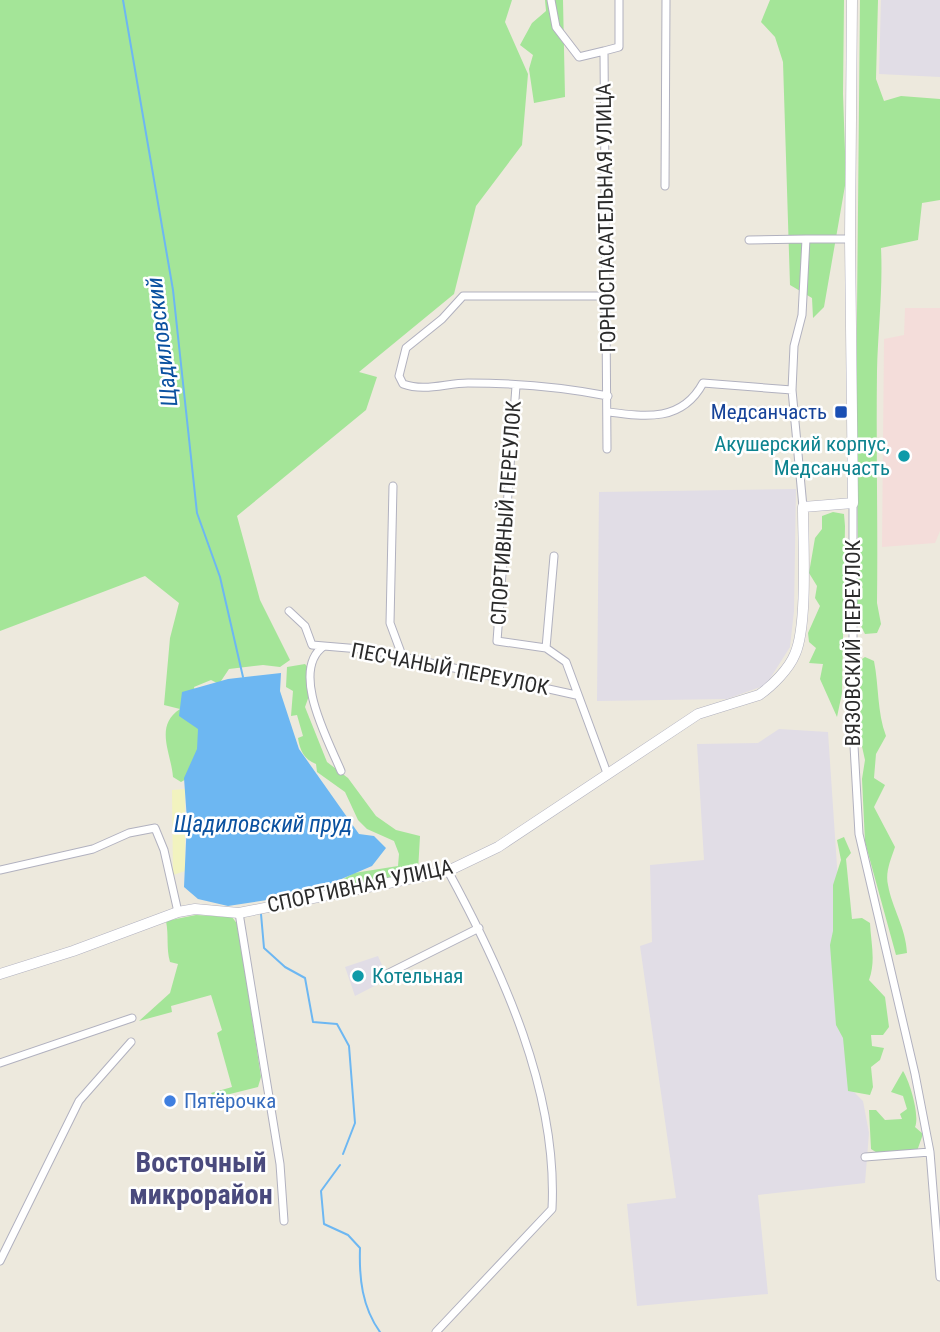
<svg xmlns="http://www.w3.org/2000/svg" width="940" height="1332" font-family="'Roboto Condensed',sans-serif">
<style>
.industrial{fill:#e1dde6}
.medical{fill:#f4ddda}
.green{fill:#a4e598}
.sand{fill:#f2f3bf}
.water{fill:#6db7f2}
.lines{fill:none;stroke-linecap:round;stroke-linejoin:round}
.stream{stroke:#6db7f2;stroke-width:2}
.street-casing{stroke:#b1b1bf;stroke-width:9}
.secondary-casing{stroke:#b1b1bf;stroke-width:11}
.street{stroke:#fff;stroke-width:7}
.secondary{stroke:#fff;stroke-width:10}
.transit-dot{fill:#1a4fb4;stroke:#fff;stroke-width:2.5}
.culture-dot{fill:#0f9aa8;stroke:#fff;stroke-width:2.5}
.shop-dot{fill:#3f7fe0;stroke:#fff;stroke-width:2.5}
.labels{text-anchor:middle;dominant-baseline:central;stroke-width:5;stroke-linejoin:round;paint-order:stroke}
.street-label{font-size:21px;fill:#2b2b2b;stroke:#fff}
.transit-label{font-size:21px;fill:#164399;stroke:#fff;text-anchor:end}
.culture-label{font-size:21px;fill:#0d838f;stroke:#fff;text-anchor:end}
.shop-label{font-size:21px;fill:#366cbe;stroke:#fff;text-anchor:start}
.water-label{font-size:23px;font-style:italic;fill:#0a51a0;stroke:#fff}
.district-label{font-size:28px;font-weight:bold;fill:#4a4a7d;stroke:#fff}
</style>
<rect width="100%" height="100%" fill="#ede9dd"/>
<path class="industrial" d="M881 0H940V77L879 74Z
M796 489 794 611 790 647 766 685 727 699 597 701 599 492Z
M779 729 828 732 852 1090 863 1101 869 1133 865 1183 758 1195 768 1294 637 1306 627 1204 676 1198 640 946 652 942 650 865 704 860 697 744 758 743Z
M378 956 388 979 355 996 345 967Z"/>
<path class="medical" d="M905 308H940V531L935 543 882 547 884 339 904 335Z"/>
<path class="green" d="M0 0H512L505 22 528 74 522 145 476 206 454 294 359 372 377 377 366 410 237 516 260 600 290 660 280 667 263 665 229 669 219 684 211 680 194 687 200 717 197 773 181 782 173 777C171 752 154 726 180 709L164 705 170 638 179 603 145 576 0 631Z
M545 0H563L565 97 534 103 529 69 533 55 520 45 532 23 546 11Z
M770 0H844L843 94 846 180 824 307 813 318 812 298 790 285 783 62 775 37 761 22Z
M860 0H878L876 79 884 101 901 96 940 99V200L922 203 918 240 881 248C883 290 878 330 877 371 876 449 878 526 877 603L881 624 877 633 865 634 857 618 855 554 858 545 856 418Z
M833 512 844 514 845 526 842 693 837 717 820 679 823 664 809 663 816 648 809 642 808 633 820 606 815 598 817 586 809 573 815 538 822 529V516Z
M865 657 874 661C879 686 877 712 886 736L876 754 874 778 885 785 874 807 895 847C891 859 885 872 888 885 892 908 906 928 907 953L896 955 865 842 862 779 865 760 861 742 859 661Z
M305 664 310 670V693L305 707 327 762 348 778 376 816 396 830 420 836 418 871 351 887 327 888 354 873 398 866 399 854 394 841 367 829 358 820 345 792 317 772 316 764C304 759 300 751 298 738L303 736 297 715 291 716 293 691 286 687 287 667Z
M844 837 851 853 846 859 852 919 862 918 870 923C871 943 876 961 869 980L885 997 889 1027 883 1035H871L872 1046 884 1048 880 1060 871 1067 873 1087 870 1095 848 1091 843 1038 836 1025 830 945 833 931V885L841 860 837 840Z
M196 915 232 917 238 925 261 1077 258 1087 214 1098 211 1093 232 1087 217 1033 222 1030 211 995 171 1006 172 1012 139 1021 170 993 178 964 170 962C166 948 169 936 166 921Z
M903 1071C910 1082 920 1116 915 1127L923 1134 917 1151 879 1154 871 1149 869 1110H876L885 1120 902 1119 900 1114 907 1109 903 1096 891 1092Z"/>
<path class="sand" d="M185 789V871L173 875 172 790Z"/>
<path class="water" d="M281 673 280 691 299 749 359 834 374 836 386 848 372 866 332 883 280 898 228 906 198 899 184 887 187 820 184 778 197 749 198 729 179 716 182 692 228 679Z"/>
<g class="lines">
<path class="stream" d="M123 0 173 290 197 513 220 577 243 677
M261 914 264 948 285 967 305 978 313 1022 337 1024 349 1046 355 1123 343 1154
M340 1165 321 1191 324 1224 348 1235 360 1248C359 1278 362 1307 380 1332"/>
<defs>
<path id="street" d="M551 0 556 27 579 57 604 51
M665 186 666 0
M749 240 806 239
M608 296H463L442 319 406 348 399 376 403 384C425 392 446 383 468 383 515 383 562 387 608 396
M516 386 497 641 546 648 566 662 607 773
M608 412C646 417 682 422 703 383L792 390
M607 449 604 51 619 47V0
M393 486 390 623 403 658
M853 503V728L859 834 915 1074 930 1152 940 1277
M803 507 792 390 794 346 802 315 806 239H850
M289 611 305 626 312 645 324 646C289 670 329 742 341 771
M324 646 372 650 576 695
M546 648 554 556
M0 870 93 849 129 833 155 828 164 850 178 912
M239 913 280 1164 284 1221
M379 978 479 928
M0 1063 132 1018
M865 1157 930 1152
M0 1261 79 1101 131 1042
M436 1332 552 1209C558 1092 503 972 448 871"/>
<path id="secondary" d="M0 974 73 951 178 912 195 909 239 913 448 871 498 847 698 714 759 695C772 686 789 669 795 654 808 625 803 542 803 507L853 503 850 239 852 0"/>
</defs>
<use href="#street" class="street-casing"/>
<use href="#secondary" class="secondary-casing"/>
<use href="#street" class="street"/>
<use href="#secondary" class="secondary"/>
</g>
<rect class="transit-dot" x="834" y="405" width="14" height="14" rx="3.5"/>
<g class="culture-dot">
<circle cx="904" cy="456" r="7"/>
<circle cx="358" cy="976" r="7"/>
</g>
<circle class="shop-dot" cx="170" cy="1101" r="7"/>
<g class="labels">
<g class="street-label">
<text transform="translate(606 218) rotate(-91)">ГОРНОСПАСАТЕЛЬНАЯ УЛИЦА</text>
<text transform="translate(506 513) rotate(-86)">СПОРТИВНЫЙ ПЕРЕУЛОК</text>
<text transform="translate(853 643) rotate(-90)">ВЯЗОВСКИЙ ПЕРЕУЛОК</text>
<text transform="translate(450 669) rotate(11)">ПЕСЧАНЫЙ ПЕРЕУЛОК</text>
<text transform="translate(360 886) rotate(-12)">СПОРТИВНАЯ УЛИЦА</text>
</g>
<g class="transit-label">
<text x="827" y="412">Медсанчасть</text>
</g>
<g class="culture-label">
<text x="890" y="444">Акушерский корпус,<tspan x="890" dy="24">Медсанчасть</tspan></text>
<text x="372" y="976" text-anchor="start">Котельная</text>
</g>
<g class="shop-label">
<text x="184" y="1101">Пятёрочка</text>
</g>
<g class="water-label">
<text transform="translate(162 342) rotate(-97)">Щадиловский</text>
<text x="263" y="824">Щадиловский пруд</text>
</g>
<g class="district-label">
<text x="201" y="1162">Восточный<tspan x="201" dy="32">микрорайон</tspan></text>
</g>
</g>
</svg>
